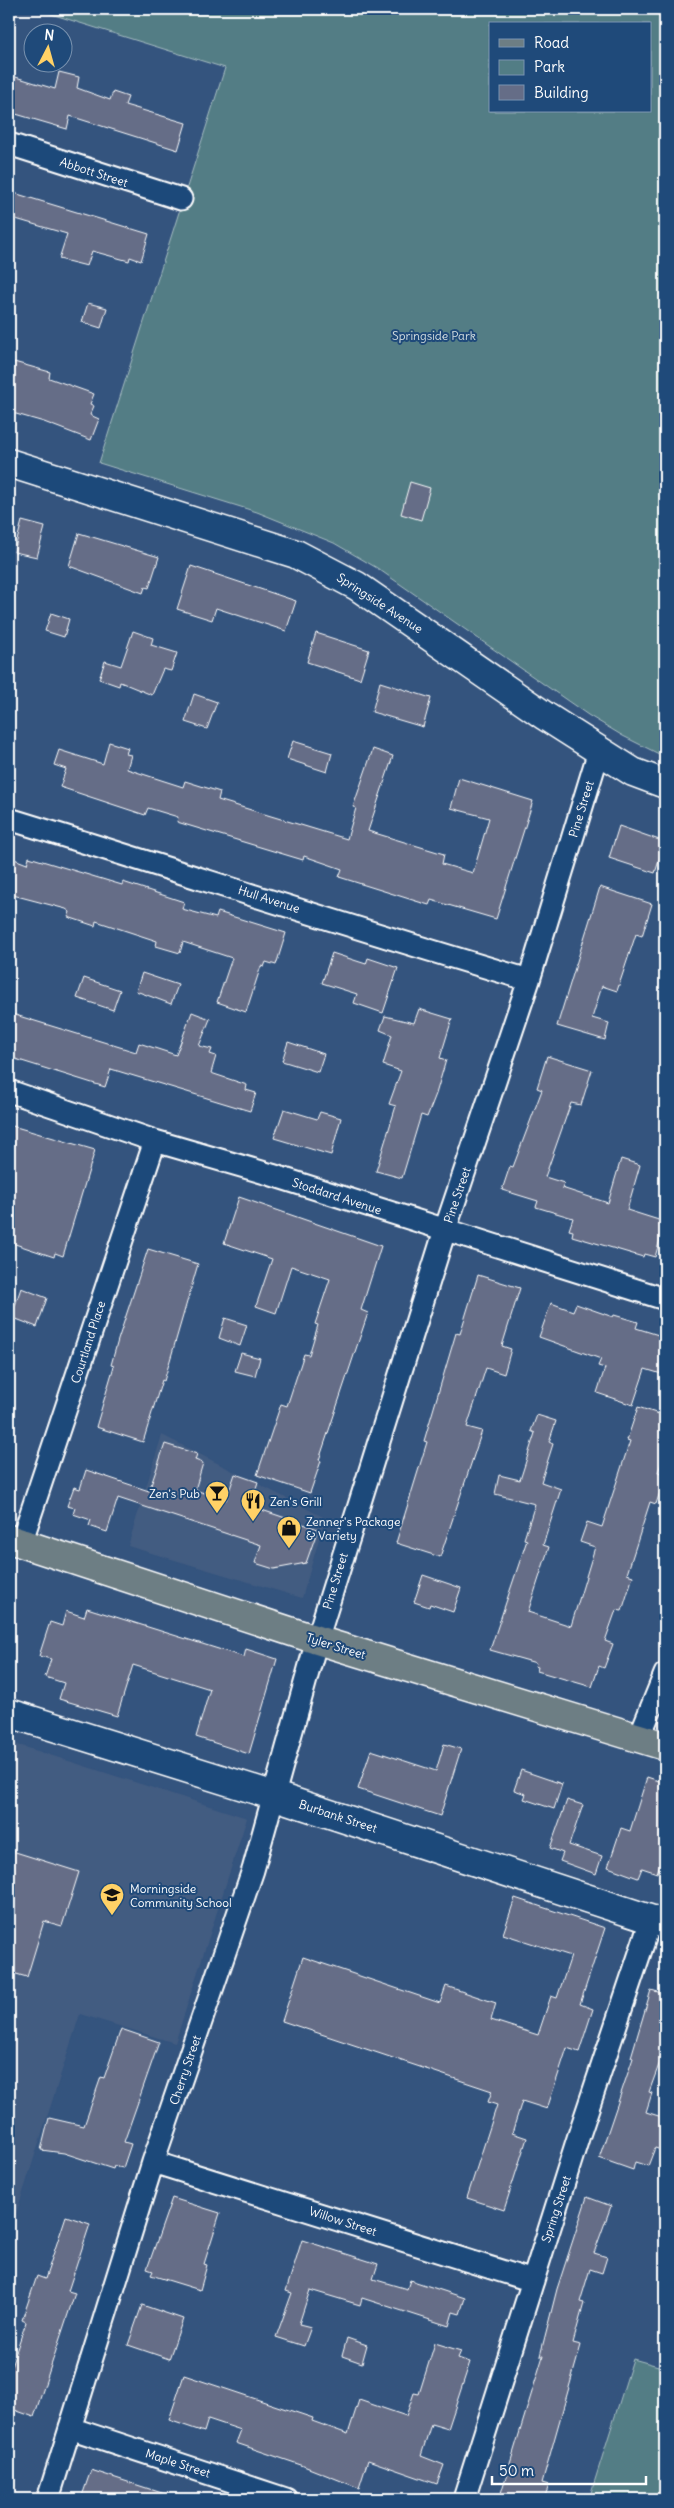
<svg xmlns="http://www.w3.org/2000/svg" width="674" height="2508" font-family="Delius,sans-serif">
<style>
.built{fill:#435c81}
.green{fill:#527d85;stroke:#a8bec2;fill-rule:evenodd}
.building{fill:#656d87;stroke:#fff}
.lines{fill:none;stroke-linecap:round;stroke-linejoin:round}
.minor-casing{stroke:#fff;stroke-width:25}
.tertiary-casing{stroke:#fff;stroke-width:31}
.primary-casing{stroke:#fff;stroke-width:31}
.minor{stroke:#1f4a7a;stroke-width:21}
.tertiary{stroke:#1f4a7a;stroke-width:28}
.primary{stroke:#6d7e84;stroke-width:28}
.labels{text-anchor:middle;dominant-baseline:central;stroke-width:4;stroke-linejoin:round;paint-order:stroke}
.street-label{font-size:12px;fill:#fff;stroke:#1f4a7a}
.park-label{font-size:12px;fill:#d4dee0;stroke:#1f4a7a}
.poi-label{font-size:12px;fill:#fff;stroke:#1f4a7a;text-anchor:start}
</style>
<rect width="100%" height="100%" fill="#34547e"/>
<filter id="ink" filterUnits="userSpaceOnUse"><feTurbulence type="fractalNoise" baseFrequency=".02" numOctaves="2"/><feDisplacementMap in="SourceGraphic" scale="10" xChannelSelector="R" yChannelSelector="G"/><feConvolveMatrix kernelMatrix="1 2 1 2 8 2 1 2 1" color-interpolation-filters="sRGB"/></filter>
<g filter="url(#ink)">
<path class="built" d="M162 1435 325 1518 302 1598 128 1546Z
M9 1742 247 1818 175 2043 80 2014 9 2236Z"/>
<path class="green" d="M35 9H665V757L623 736 588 715 377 568 334 543 257 512 99 463 225 68ZM490 24H650V111H490Z
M665 2358V2499H589L633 2359 662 2367Z"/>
<path class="building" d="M59 72 79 77 77 88 110 100 113 92 128 97 125 105 186 123 178 150 70 116 67 129 9 112V75L55 89Z
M14 193 149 234 141 261 130 257 129 261 92 251 87 266 59 259 67 234 9 217Z
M88 303 107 308 101 328 82 322Z
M14 362 50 372 49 378 94 394 90 404 94 406 90 415 99 419 91 440 44 422 9 412V381Z
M410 482 430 488 421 520 401 514Z
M22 521 45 527 37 557 14 552Z
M79 533 159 557 149 588 145 587 143 593 69 566Z
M191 566 296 601 286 631 216 608 212 620 177 609Z
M51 613 69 619 64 637 45 631Z
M133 631 153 638 151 645 177 653 171 671 163 669 152 695 120 682 119 686 99 679 105 661 121 666Z
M316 633 369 650 360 679 307 662Z
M380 682 431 698 423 727 372 712Z
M194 694 217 702 207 729 185 722Z
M293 741 332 753 327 772 287 759Z
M109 742 128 748 126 754 131 755 127 769 183 787 185 781 220 792 218 800 347 839 356 808 353 807 373 749 393 756 368 831 444 854 442 864 473 873 489 818 451 808 459 778 533 801 496 919 431 900 429 905 419 902 339 877 342 869 304 856 303 860 177 822 178 817 148 808 145 815 60 787 66 769 54 765 59 750 103 764Z
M619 826 665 842 655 873 609 858Z
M9 857 27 864 29 857 122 885 123 882 184 902 182 909 216 918 218 912 286 933 276 965 266 962 264 967 261 966 246 1012 217 1002 232 958 183 942 180 953 156 946 157 941 96 921 95 926 68 917 70 912 66 909 9 894Z
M600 887 652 904 642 936 636 934 617 991 602 986 592 1018 609 1023 605 1040 557 1026Z
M332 953 366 964 368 958 398 968 383 1013 354 1003 357 994 322 983Z
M142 973 178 985 171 1004 136 991Z
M84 978 120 990 113 1010 77 998Z
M419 1009 452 1019 440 1058 446 1060 436 1094 427 1117 421 1115 402 1178 376 1171 396 1106 389 1104 401 1071 383 1065 392 1035 380 1030 385 1016 414 1023Z
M192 1012 210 1019 199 1046 212 1049 210 1054 216 1056 211 1073 247 1085 246 1090 256 1093 250 1111 111 1069 105 1087 9 1057V1013L136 1052 139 1043 176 1055Z
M288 1042 324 1054 318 1072 282 1061Z
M547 1056 592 1070 581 1105 571 1103 545 1177 564 1183 562 1188 608 1203 621 1159 640 1165 627 1210 665 1222 655 1257 644 1254 643 1257 572 1236 573 1231 569 1230 573 1218 536 1207 538 1201 502 1190 510 1166 513 1167 542 1090 537 1088Z
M284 1109 317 1119 320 1112 341 1118 331 1155 274 1138Z
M9 1125 95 1150 63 1256 55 1253 54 1257 9 1242Z
M239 1197 381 1246 361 1310 368 1313 319 1460 321 1461 310 1493 257 1475 281 1404 287 1406 304 1354 309 1355 318 1325 315 1324 330 1279 291 1266 276 1313 256 1306 272 1259 224 1243Z
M148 1249 198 1264 164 1381 162 1380 143 1442 96 1427 114 1366 111 1365 118 1340Z
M478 1275 520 1288 502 1346 511 1349 504 1374 486 1368 467 1427 482 1431 440 1557 396 1543 427 1442 424 1441 456 1333 460 1334Z
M21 1288 47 1298 37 1327 11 1317Z
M551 1303 573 1311 576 1304 613 1317 614 1315 638 1322 636 1328 665 1337V1375L645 1369 633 1405 597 1393 605 1368 598 1366 601 1359 539 1337Z
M225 1318 247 1325 240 1346 219 1338Z
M241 1353 260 1358 255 1376 235 1371Z
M638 1407 665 1416V1452L658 1472 665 1474V1477L656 1504 650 1502 627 1574 633 1576 622 1611 616 1610 605 1641 613 1644 604 1668 599 1666 592 1687 537 1671 538 1667 535 1666 536 1663 490 1650 527 1540 524 1539 535 1504 495 1494 499 1475 520 1480 535 1433 531 1431 537 1415 556 1421 549 1442 553 1444 541 1482 561 1489 543 1545 549 1547 528 1612 571 1626 595 1547 580 1542 587 1522 602 1527 630 1441 627 1440Z
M165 1444 197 1454 195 1460 203 1463 195 1490 226 1500 235 1474 258 1482 250 1506 318 1529 306 1563 274 1569 255 1563 261 1545 118 1498 107 1532 89 1526 91 1520 73 1514 75 1508 67 1506 74 1487 80 1489 86 1470 149 1491Z
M423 1575 461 1588 453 1612 430 1604 429 1607 414 1602Z
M87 1608 244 1657 246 1649 277 1659 249 1754 196 1737 210 1689 133 1665 117 1716 59 1699 64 1683 45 1677 51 1659 39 1656 50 1622 62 1626 66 1611 84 1617Z
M444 1744 461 1749 440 1816 358 1789 371 1750 436 1771Z
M521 1770 562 1784 554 1809 524 1799 526 1794 514 1790Z
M647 1777 665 1783V1849L657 1873 642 1868 638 1878 608 1867 621 1828 630 1831Z
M567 1800 583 1805 569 1845 602 1856 596 1874 560 1861 563 1853 550 1848Z
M9 1850 79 1872 62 1926 44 1921 27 1977 9 1972Z
M515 1898 605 1928 580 2004 593 2009 579 2052 567 2048 547 2109 522 2101 512 2133 527 2138 504 2210 467 2198 497 2105 488 2102 492 2091 282 2021 303 1957 440 2003 446 1986 496 2003 491 2020 538 2035 551 1996 557 1998 571 1956 503 1934Z
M651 1990 665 1994V2064L660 2062 649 2092 652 2093 646 2112 665 2118V2151L655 2148 648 2166 635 2162 633 2170 599 2158 633 2058 631 2057Z
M121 2029 159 2042 124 2142 131 2144 123 2168 114 2166 113 2169 64 2153 41 2150 49 2118 84 2126 101 2077 104 2078Z
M587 2197 611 2206 594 2253 607 2257 602 2273 590 2269 580 2302 584 2303 573 2343 581 2345 542 2483 549 2485 544 2499H520L501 2493 543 2356H540L557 2289Z
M172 2198 220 2213 204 2264 207 2265 200 2290 151 2275 153 2271 147 2269Z
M66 2216 90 2224 68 2291 75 2293 34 2417 9 2408V2373L26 2322 22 2320 37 2276 45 2279Z
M302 2240 378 2264 373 2279 407 2289 410 2280 465 2298 460 2314 453 2312 449 2326 362 2298 360 2305 310 2290 299 2324 311 2327 304 2346 276 2337 292 2293 286 2291Z
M142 2305 183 2319 169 2359 128 2345Z
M347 2338 367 2345 362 2363 342 2356Z
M435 2343 461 2351 458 2358 470 2362 448 2429 431 2424 421 2456 444 2465 437 2484 368 2460 359 2488 301 2465 236 2443 241 2430 208 2419 204 2432 169 2420 184 2375 313 2418 312 2421 348 2434 359 2400 406 2416 414 2393 419 2394Z
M91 2470 168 2495 167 2499H81Z"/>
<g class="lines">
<defs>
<path id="minor" d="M9 144 181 199
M9 819C182 872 355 929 529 980
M9 1091 155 1141 272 1175 665 1299
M21 1543 155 1141
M639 1738 665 1674
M153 2162 533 2281
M70 2428 286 2499
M48 2499 153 2162 253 1870 317 1640 445 1230 529 980 599 751
M464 2499 579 2135 651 1920"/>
<path id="tertiary" d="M9 463 296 554 357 586 545 716 633 772 665 784
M9 1713 272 1795 665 1924"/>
<path id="primary" d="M9 1539 317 1640 665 1746"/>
</defs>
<use href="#minor" class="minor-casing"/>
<use href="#tertiary" class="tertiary-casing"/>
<use href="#primary" class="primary-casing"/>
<use href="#minor" class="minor"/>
<use href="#tertiary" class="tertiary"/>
<use href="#primary" class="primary"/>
</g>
</g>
<defs>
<symbol id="bar-pin" viewBox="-11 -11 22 30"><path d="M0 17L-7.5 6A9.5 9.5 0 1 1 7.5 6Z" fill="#ffd166" stroke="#1f4a7a"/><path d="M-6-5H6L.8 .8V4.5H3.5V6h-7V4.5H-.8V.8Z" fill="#111"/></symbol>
<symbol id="restaurant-pin" viewBox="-11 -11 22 30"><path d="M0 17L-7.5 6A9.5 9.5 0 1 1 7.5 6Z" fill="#ffd166" stroke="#1f4a7a"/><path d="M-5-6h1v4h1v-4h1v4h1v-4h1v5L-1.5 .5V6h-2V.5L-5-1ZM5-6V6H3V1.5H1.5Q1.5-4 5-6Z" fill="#111"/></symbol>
<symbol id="shop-pin" viewBox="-11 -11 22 30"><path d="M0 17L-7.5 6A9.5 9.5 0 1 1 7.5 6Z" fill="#ffd166" stroke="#1f4a7a"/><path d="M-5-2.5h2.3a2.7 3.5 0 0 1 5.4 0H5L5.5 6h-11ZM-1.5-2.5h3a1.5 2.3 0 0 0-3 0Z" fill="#111"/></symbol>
<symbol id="school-pin" viewBox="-11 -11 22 30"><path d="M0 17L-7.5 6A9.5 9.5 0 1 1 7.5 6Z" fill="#ffd166" stroke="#1f4a7a"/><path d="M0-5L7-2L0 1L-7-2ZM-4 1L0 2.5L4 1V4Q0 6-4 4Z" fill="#111"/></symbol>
</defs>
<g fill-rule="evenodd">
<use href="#bar-pin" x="203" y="1479" width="28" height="38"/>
<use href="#restaurant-pin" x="239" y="1487" width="28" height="38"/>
<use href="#shop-pin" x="275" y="1514" width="28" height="38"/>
<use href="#school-pin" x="98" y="1881" width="28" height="38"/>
</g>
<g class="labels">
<g class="street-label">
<text transform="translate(94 172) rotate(18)">Abbott Street</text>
<text transform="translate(380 603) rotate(33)">Springside Avenue</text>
<text transform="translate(581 809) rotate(-73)">Pine Street</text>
<text transform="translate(269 899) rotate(18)">Hull Avenue</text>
<text transform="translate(457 1195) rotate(-71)">Pine Street</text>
<text transform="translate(337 1196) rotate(18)">Stoddard Avenue</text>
<text transform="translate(88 1342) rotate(-72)">Courtland Place</text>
<text transform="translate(335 1581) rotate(-73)">Pine Street</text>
<text transform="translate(336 1646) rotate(17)">Tyler Street</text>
<text transform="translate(338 1816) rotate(18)">Burbank Street</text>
<text transform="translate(185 2070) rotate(-71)">Cherry Street</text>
<text transform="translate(556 2209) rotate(-72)">Spring Street</text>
<text transform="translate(343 2221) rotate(18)">Willow Street</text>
<text transform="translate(178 2463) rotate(18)">Maple Street</text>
</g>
<g class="park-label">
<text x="434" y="335">Springside Park</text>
</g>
<g class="poi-label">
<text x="200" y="1493" text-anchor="end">Zen's Pub</text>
<text x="270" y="1501">Zen's Grill</text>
<text x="306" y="1521">Zenner's Package<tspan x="306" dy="14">&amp; Variety</tspan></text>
<text x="130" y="1888">Morningside<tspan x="130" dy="14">Community School</tspan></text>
</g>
</g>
<rect width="674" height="2508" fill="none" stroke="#1f4a7a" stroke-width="30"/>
<rect x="15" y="15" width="644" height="2478" fill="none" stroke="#fff" stroke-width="2" filter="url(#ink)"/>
<rect x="489" y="22" width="162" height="90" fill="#1f4a7a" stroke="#7992af"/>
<rect x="499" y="39" width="25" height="8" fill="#6d7e84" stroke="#7992af"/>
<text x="534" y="48" font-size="15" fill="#ffffff">Road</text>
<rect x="499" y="60" width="25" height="15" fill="#527d85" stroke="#7992af"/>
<text x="534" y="72" font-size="15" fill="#ffffff">Park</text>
<rect x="499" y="85" width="25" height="15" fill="#656d87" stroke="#7992af"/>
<text x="534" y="98" font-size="15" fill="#ffffff">Building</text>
<g transform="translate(48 48) rotate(6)"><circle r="24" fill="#1f4a7a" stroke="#7992af"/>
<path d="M0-4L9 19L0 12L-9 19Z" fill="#ffd166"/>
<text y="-8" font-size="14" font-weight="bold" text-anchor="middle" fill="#ffffff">N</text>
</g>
<path d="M492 2476v8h154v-8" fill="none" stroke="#ffffff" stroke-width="2.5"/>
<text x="499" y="2476" font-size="15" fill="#ffffff" stroke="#1f4a7a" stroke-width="4" paint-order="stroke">50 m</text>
</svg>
